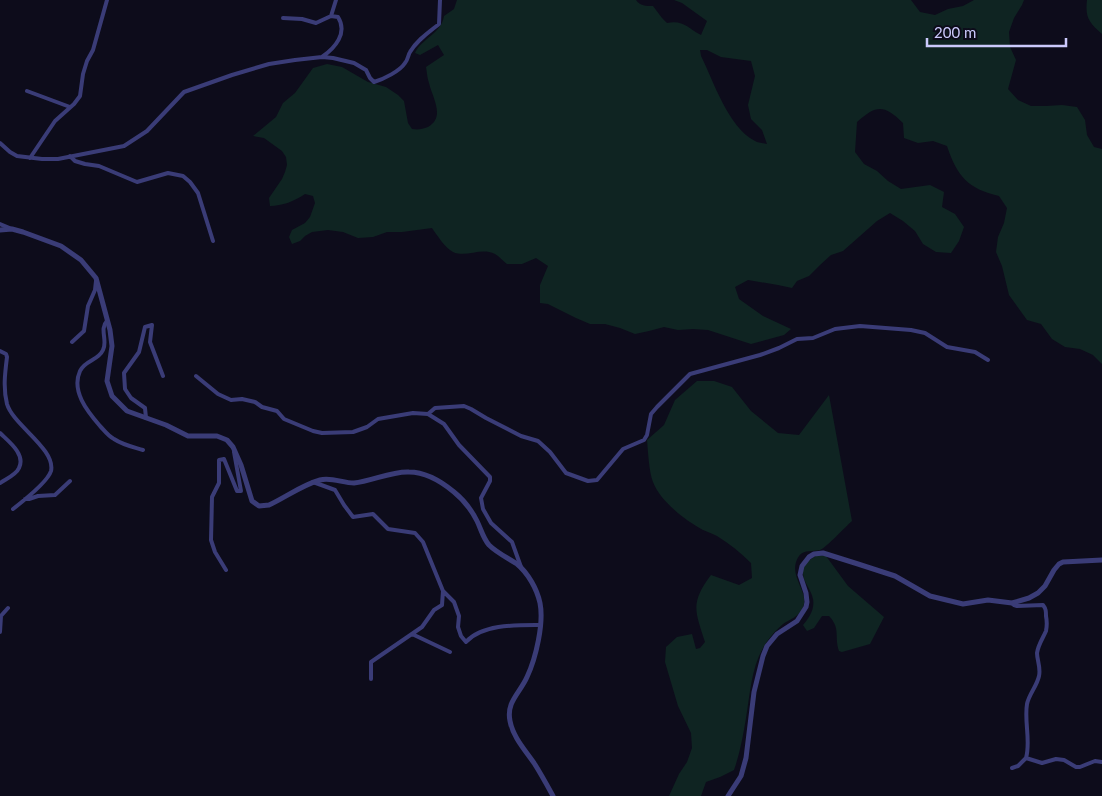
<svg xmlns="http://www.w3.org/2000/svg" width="1102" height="796" font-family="Lato,sans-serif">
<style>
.green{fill:#0f2422;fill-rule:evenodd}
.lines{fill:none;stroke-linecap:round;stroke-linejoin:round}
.minor{stroke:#3a3c77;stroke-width:4}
.tertiary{stroke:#3a3c77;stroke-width:5}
</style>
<rect width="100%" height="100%" fill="#0d0c1b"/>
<path class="green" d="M457 0H636C640 6 646 6 653 6L662 18 667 23C684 20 687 28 701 35L707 21 682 3 674 0H911L920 12 935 15 948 9 963 6 974 0H1024L1022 5 1014 18 1009 32 1010 47 1016 60 1008 89 1018 100 1031 106H1046L1062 105 1077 107 1085 120 1087 135 1094 147 1102 149V364L1093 355 1080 349 1065 347 1052 339 1041 324 1027 320 1009 295 1002 266 996 252 998 237 1004 223 1007 208 999 196C968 189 957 176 947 146L933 141 918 143 904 138 903 123C884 104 876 105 857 122L855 152 864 164 877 171 888 181 901 189 930 185 944 192 942 207 955 214 964 227 959 241 951 253 936 252 923 244 915 231 903 221 890 213 877 221 843 251 831 255 820 265 809 276 797 281 792 288 778 285 748 280 735 287 739 299 763 316 791 329 784 335 751 344 708 330 693 329 678 330 664 327 649 331 635 334 620 328 605 324H590L576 318 548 304 540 303V285L548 266 536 258 522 264H507C503 261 499 256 495 254 480 247 467 258 453 252 445 248 437 235 432 228L402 232H387L373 237 358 238 343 232 328 230 312 232 305 236 300 241 292 244 289 237 292 230 305 223 310 217 315 203 313 196 305 194C295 201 282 206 270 206L269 198 282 179 285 172 287 165 286 157 282 151 264 138 253 136 276 117 283 103 295 93 313 68 327 64 342 67 368 82 386 87 398 95 404 101 408 123 412 129C419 130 422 129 428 127 446 117 432 97 429 83 427 78 427 72 426 67L444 55 438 45 420 55 415 53C422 38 441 34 444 16L454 9ZM700 50H707L721 57 751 61 755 76 748 105 751 119 762 130 767 144C763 143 758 143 755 141 728 127 714 82 701 56Z
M1087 0H1102V34C1089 22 1085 18 1087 0Z
M697 381H714L732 387 751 411 778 433 799 435 829 395 852 521C845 527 827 547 820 550 813 552 804 549 799 556 786 575 810 591 803 607 799 617 790 619 783 624 776 630 767 640 763 648 751 669 750 695 746 718 743 736 740 753 734 770L720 777 706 782 701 796H669L679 774 687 762 692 748 691 733 678 706 665 662 666 647 677 637 692 634 696 649 700 648 705 642C695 611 690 603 711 575L739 585 752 578 751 563C741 553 730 544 717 536 713 534 708 532 703 530 686 521 660 501 653 482 649 472 648 451 647 440L664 425 675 400Z
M818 555 826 556 848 586 884 617 870 644 842 652 839 651C834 636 841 629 829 616H822L814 628 807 631 803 625C809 618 815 609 813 599 811 587 798 578 805 565 809 560 812 558 818 555Z"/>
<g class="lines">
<path class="minor" d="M283 18 302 19 316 23 331 16 336 0
M322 57C335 48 348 33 338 17L331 16
M27 91 70 107
M0 143 10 152 17 156 42 159H58L124 146 147 131 184 92 232 75 269 64 295 60 322 57 333 58 354 63 366 70 370 78 374 82C384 79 400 71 405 63 408 60 408 55 410 52 417 40 429 32 439 24L440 0
M70 156 75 161 85 164 99 166 137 182 168 173 183 176 190 182 198 193 213 241
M30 158 55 121 74 104 80 96 83 74 87 61 93 50 107 0
M0 224 12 229
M107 321C99 329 108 341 103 350 98 361 85 360 80 371 71 391 87 411 100 426 104 430 108 436 114 439 123 445 133 447 143 450
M72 342 84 331 88 306 95 290 96 281
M0 351 6 354 7 357C5 373 3 388 7 404 13 425 56 449 51 471 48 481 22 502 13 509
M196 376 218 394 231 400 242 399 255 402 262 407 277 411 284 419 313 431 322 433 353 432 367 427 378 419 413 413 428 414 444 424 459 445 490 477V481L481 498 483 509 491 523 512 542 521 567
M428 414 435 408 464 406 471 409 486 418 521 436 538 441 550 452 566 473 588 481 597 480 623 449 644 440 647 435 651 414 657 407 690 374 760 355 779 348 797 339 813 338 835 329 860 326 911 330 925 333 947 347 975 352 988 360
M146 418 145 408 131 398 125 389 124 373 139 352 145 327 152 325 150 342 163 376
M0 433C8 441 26 454 19 468 16 475 6 479 0 483
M313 482 335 490 344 505 353 517 373 514 388 529 415 533 423 542 443 591 442 605 434 610 422 627 371 662V679
M25 499H29L38 496 55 495 70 481
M226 570 215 552 211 540 212 497 219 483V460L224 459 237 491H241L234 452
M443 591 454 602 459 616 458 627 461 636 466 642C482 624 517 625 540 625
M1012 603 1014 605 1017 606 1043 605C1046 609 1046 611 1046 616 1047 621 1047 626 1046 631 1043 638 1038 645 1037 653 1037 660 1041 668 1039 676 1037 686 1029 694 1027 704 1024 722 1031 741 1026 758L1042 763 1056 759 1064 760 1076 767H1080L1095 761 1102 762
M0 617 8 608
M0 632 1 616
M412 634 450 652
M1012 768 1018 766 1026 758"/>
<path class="tertiary" d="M0 230 12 229 23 232 61 246 81 260 96 278 110 330 112 346 107 381 112 396 127 411 166 425 188 436H217L227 440 233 447 241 465 252 501 259 506 269 505C286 497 302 485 320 480 331 477 343 483 354 483 372 481 392 471 409 472 425 472 442 482 454 492 464 500 471 509 477 521 481 529 483 538 489 545 497 553 508 558 517 564 528 573 537 589 540 603 544 623 536 658 527 677 520 693 506 702 510 721 513 737 525 750 534 763 541 774 547 785 553 796
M728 796 741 776 746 758 754 692 763 656 767 646 777 634 797 621 806 607 807 602 806 593 800 575 802 566 809 557 814 554 823 553 858 564 895 576 930 596 963 604 988 600 1012 603 1029 598 1038 593 1045 586 1054 570 1059 564 1063 562 1102 560"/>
</g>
<path d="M927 38v8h139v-8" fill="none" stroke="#cbc9fc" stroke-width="2.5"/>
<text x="934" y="38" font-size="15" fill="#cbc9fc" stroke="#0d0c1b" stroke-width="4" paint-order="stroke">200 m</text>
</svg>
